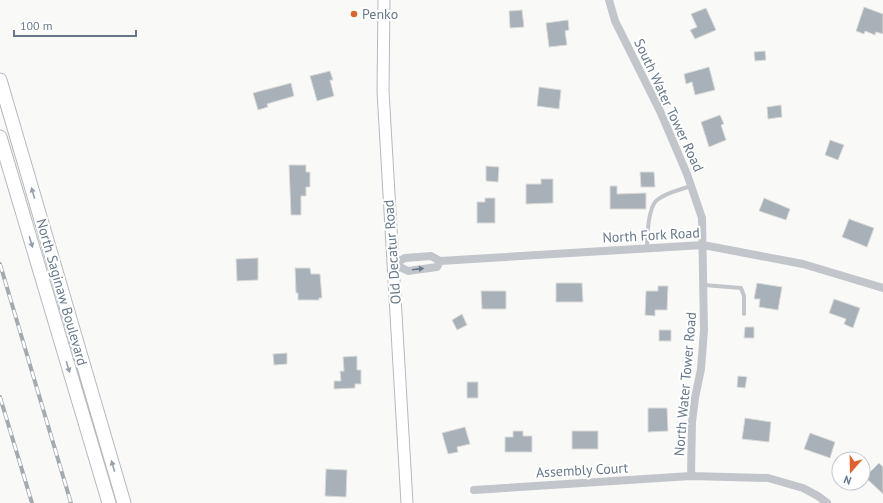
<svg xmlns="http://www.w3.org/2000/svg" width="883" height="503" font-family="'PT Sans',sans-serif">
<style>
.building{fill:#a9b1b8;stroke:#dbdbd9}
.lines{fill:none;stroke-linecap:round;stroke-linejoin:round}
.secondary-casing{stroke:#b5babf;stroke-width:13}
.primary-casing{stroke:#b6babf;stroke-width:15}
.lane{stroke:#c2c6cb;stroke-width:4}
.street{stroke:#c2c6cb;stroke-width:8}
.secondary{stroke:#fff;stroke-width:11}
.primary{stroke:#fff;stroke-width:13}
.rail-casing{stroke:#a3aab0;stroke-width:4}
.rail{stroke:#fff;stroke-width:2.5;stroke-dasharray:8;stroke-linecap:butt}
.oneway{fill:#95a0ac}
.oneway2{fill:#687888}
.poi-dot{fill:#e4612d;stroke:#fff;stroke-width:1.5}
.labels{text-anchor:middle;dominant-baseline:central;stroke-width:4;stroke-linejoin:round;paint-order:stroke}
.poi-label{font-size:14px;fill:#687888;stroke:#fff;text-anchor:start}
.street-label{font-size:14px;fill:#687888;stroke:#fff}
</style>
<rect width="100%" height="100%" fill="#f9f9f7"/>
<path class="building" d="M864 7 883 14V34L876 32 875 35 865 31 864 34 856 31Z
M706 8 716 30 695 39 690 30 697 27 691 14Z
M522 10 524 27 510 28 509 11Z
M568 20 569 30 565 31 567 45 549 47 546 23Z
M765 51 766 60 755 61 754 52Z
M709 67 715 90 695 95 692 82 686 84 684 74Z
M330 71 333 80H330L334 96 317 101 310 76Z
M291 83 294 96 267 104 268 107 258 110 253 93Z
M539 87 561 90 559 109 537 106Z
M781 105 782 117 768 119 767 107Z
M720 115 724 124 721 125 726 140 709 147 701 122Z
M830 140 844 145 838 160 825 155Z
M289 165H306V172H310V187H306V196H301V215H291Z
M486 166 499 167 498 182 486 181Z
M640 172H654L655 187H641Z
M541 179H553V203L526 204V184H541Z
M610 186H617V194L646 193V209H610Z
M485 198H495V223H477V202H485Z
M764 198 790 209 786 220 759 211Z
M849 219 874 228 867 247 842 237Z
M258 258V280L237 281 236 259Z
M295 268H310L311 274H320L322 298H319V300H298V293H296Z
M556 283H582L583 302H556Z
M757 283 782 287 778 310 759 307 760 299H754Z
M658 286H668L667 310H655V316L645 315 646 291H658Z
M481 291H506V309H482Z
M834 299 860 308 853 328 844 324 846 319 829 313Z
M462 314 467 325 457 330 452 320Z
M745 327H754V338H744Z
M659 330H671V341H659Z
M287 353V364L274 365 273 354Z
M357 356V370H361V384H355V388L334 389V381H341L340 371H344L343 357Z
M738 376 747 377 745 388 737 387Z
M467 382H478V398H467Z
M648 408H667L668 431 648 432Z
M745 418 771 422 769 442 742 439Z
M465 427 470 444 457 447 458 452 448 454 442 433Z
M513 431H523V436H532V452H505V437H513Z
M572 431H598V449H572Z
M810 433 835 442 830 458 804 449Z
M879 463 883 467V494L865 477Z
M326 469 347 470 346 497 325 496Z"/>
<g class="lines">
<defs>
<path id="secondary" d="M384 0 383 91 407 503"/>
<path id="primary" d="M0 80 124 503
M0 137 109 503"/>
</defs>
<use href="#secondary" class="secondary-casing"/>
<use href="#primary" class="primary-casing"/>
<path class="lane" d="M647 248C647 237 648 207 657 200 667 192 680 190 691 186
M704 285 741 288 744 296V314"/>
<path class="street" d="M609 0 615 21 660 111 687 174 702 218 704 330 701 369 695 398 692 422 691 476
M394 264 405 258 431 256 440 261 703 245 803 264 883 288
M394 264 408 271 437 267 440 261
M474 490 691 476 768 478 803 488 818 496 827 503"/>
<use href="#secondary" class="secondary"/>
<use href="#primary" class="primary"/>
<defs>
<path id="rail" d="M0 264 71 503
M0 397 32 503"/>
</defs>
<use href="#rail" class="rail-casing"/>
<use href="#rail" class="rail"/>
</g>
<defs><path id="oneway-solid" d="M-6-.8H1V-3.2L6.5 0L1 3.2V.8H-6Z"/></defs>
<g class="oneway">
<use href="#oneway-solid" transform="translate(33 193) rotate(-106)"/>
<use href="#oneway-solid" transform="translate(31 242) rotate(73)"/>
<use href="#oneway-solid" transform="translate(68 367) rotate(73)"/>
<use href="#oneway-solid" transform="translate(113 466) rotate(-106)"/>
</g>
<use class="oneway2" href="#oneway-solid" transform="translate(418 269) rotate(-7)"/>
<circle class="poi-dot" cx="354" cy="14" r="4"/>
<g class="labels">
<g class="poi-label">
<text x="362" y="14">Penko</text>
</g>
<g class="street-label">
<text transform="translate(669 105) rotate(65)">South Water Tower Road</text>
<text transform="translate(651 235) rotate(-3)">North Fork Road</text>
<text transform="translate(392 252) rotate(-94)">Old Decatur Road</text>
<text transform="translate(62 292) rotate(74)">North Saginaw Boulevard</text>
<text transform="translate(685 384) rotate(-85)">North Water Tower Road</text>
<text transform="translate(582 470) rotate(-3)">Assembly Court</text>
</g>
</g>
<g transform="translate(851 471) rotate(200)"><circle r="19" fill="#ffffff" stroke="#c3c9cf"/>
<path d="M0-3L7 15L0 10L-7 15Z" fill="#e4612d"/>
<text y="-6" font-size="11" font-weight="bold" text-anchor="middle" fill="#687888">N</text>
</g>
<path d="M14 30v6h122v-6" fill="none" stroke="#687888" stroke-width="2"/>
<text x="20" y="30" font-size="12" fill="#687888" stroke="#ffffff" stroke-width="3" paint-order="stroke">100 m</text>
</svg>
